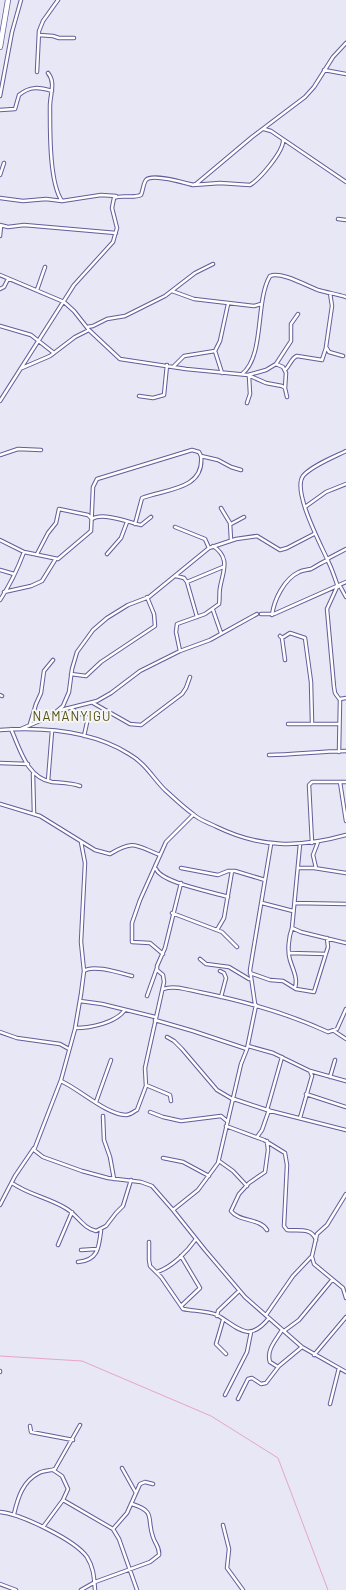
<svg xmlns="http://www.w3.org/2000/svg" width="346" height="1590" font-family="Barlow,sans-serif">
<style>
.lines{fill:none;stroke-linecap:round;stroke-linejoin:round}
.stream{stroke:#e6a6c6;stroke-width:1}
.minor-casing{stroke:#635c9b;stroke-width:4.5}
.trunk-casing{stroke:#635c9b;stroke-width:6}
.minor{stroke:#fff;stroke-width:2.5}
.trunk{stroke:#fff;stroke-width:4.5}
.labels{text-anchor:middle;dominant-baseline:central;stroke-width:4;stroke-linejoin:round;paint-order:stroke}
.quarter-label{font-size:13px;letter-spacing:1px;fill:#535114;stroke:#f5f5f5}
</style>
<rect width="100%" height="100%" fill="#e7e7f5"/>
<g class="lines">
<path class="stream" d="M0 1356 82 1361 211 1416 278 1458 328 1590"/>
<defs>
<path id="minor" d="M39 35 53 36 59 38H74
M324 70 346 74
M37 72 39 31 43 21 58 0
M48 73C56 83 50 94 50 106 50 128 49 183 62 201
M0 96 12 32 21 0
M0 110 15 109 19 95C30 86 39 87 52 91
M264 129 271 131 346 182
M0 175 4 163
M193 185 220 183 250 185C260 179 284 151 283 140
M0 198 23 201 46 199 62 201 101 195 116 196
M338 219 346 220
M0 225 8 227 24 225 116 233
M0 236 1 226
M0 275 64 302 74 311 89 330 120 359 186 369 248 375 266 383 282 386 285 388 287 397
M0 289 4 287 8 279
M37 290 45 267
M172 291 194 299 254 306 261 304
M330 293 332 306 326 347 329 352 343 356
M0 326 31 335 54 353
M87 327 93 326 107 319 125 316 165 296 195 273 213 264
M215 351 222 373
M276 364 283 367 286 373 285 388
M174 366 184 356 215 351 220 341 228 304
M22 368 50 356 75 337 89 330
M285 370C290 366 291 358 297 356L322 360 326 348
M242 374C265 356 255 301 270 276 281 271 307 286 318 290 328 293 337 294 346 297
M248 375 266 370 276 364 291 341V324L298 314
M139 396 153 398 164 395 167 365
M0 401 74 285 113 242 117 228 112 208 114 198C122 194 132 199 141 195 143 191 143 184 146 180 152 173 185 183 193 185L196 184 252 137 305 97 314 87 333 57 346 43
M247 403 250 394 249 376
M0 455 18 449 41 450
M305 507 326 492 346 484
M221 508 230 523 231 540
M135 524 142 498C165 489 205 490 201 456
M231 524 244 517
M175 527 205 539 209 548
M0 540 24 552 58 559 91 531 93 487 97 479 192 450 199 452 201 456 218 460 231 467 241 470
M37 554 48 533 56 523 59 509 88 515 92 519C103 512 128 522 141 525L151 517
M107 554 121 538 127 522
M327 559 346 549
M0 570 14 574
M176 576 184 578 187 582 197 617
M187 582 223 567
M340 586 346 597
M337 587 327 609 334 687 335 693 340 700 339 752
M338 587C335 578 332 569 328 561 321 545 292 491 303 476 311 466 334 457 346 451
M4 592 31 586 42 581 55 560
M0 600C10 585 18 568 24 552
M213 610 221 633
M261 614H274L346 582
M272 615C274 600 284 579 299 572 303 570 307 570 311 569 317 566 322 562 328 560
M280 636 282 638 290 633 305 638 311 682 312 722
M282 638 285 660
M180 651 176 632 177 624 205 614 219 604C220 599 219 593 220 588 223 571 231 558 213 546
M71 674 86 676 101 662 155 626 154 614 147 597
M0 695 2 696
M340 699 346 698
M93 703 130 724 141 725 182 694 186 688 190 677
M72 709 88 718 84 736
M57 711 97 701 111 693 140 671 180 651 210 640 257 614
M30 724 36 704 41 693 44 671 53 660
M288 724H339
M11 729C20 749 27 778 52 782 62 783 71 783 80 786
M21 729 51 716 63 706 69 692 72 669 77 652 93 630 107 618 128 605 149 597 209 548 236 539 257 536 280 550 287 548 314 534
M0 730C43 727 92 731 129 754 145 763 153 778 165 790 174 798 183 807 193 814 199 820 209 823 217 827 260 848 300 848 346 835
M269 755C294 755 320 751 346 751
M0 763 28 764
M33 774 34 814
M48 781 52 731
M340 782 346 821
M0 804 40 816 95 850 110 854C135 839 136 846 160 855
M81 842 85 863 81 942 84 971 81 994 75 1029 61 1080 34 1150 43 1157 82 1171 108 1178 141 1182 152 1186 173 1210 205 1250 245 1297 302 1347 346 1372
M312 843 309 785 312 782H346
M300 844 292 928 301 932 346 943
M181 868 218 875 228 871H235L265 880
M298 868H314L346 873
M316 868 313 855 318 842
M156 869C162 883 213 892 228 897
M262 903 293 911
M295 903 346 904
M172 913 222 932 237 947
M292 928C289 936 287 951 290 960 293 970 298 978 295 988
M217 930 224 918 232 871
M290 953 326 954
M163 954 150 943 132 942V923L140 900 166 842 193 815
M200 959 206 964 229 967 249 979
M84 971C93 964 120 973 132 976
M220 971 224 973 226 978 221 997
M250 973 270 980 283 981 296 989 314 992 328 947 327 938
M163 989C175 985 188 990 199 992 244 1001 287 1013 328 1032L337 1029 346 1009
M147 996 157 968
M80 1001 102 1004 155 1017
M255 1004 250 970 271 844
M155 1020 193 1031 247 1049
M75 1028C91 1028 115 1023 125 1010
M334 1031 346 1039
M0 1032 17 1038 60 1044 69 1049
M167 1037 174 1041 182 1049 217 1090 234 1100
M248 1046 273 1053 310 1071 312 1076 300 1118
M310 1071 346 1081
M330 1077 335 1060
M61 1081C79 1089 107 1115 126 1115 130 1115 133 1112 137 1110L146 1086 145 1068 164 982 163 975 157 970V966L165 948 181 883
M146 1085 170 1095 171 1101
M306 1094 346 1107
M234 1099 267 1110 346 1130
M96 1102 111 1060
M267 1110 282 1057
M150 1112 163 1117 181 1121 221 1116 227 1121
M103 1116 104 1140 110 1157 114 1179
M226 1126 264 1140 285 1153 287 1165 284 1226 287 1230C298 1231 312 1227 316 1240
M257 1137 262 1130 269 1110
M267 1141 268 1150 265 1172 249 1183 239 1194 231 1211C239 1222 260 1218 267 1230
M163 1158 183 1162 209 1176
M219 1161 233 1171 247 1186
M12 1183C29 1195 50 1198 67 1209 78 1216 83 1228 96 1231L106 1226 116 1213 123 1206 131 1180
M0 1205 15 1176 34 1148
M173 1210 198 1190 218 1163 241 1064 247 1049 256 1005
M149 1242V1260L150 1266 161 1277 183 1309C193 1311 209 1311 217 1315 238 1327 248 1344 269 1318
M58 1245 72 1212
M81 1250 97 1249
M181 1256 200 1288 181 1306
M312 1257 314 1264 343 1288 346 1298
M78 1262C98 1260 99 1248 101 1230
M157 1272C172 1267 187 1252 196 1239
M266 1315 293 1276 312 1256 317 1234 327 1225 346 1194
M217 1316 218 1311 239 1291
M223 1320 216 1344 226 1354
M284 1331 299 1320 332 1280
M314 1355 346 1317
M278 1367 270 1362C266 1350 276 1340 282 1330
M0 1372V1371
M225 1395 247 1352 251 1332
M238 1399 248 1379 252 1378 261 1384 266 1383 279 1366 302 1347
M330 1404 339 1368
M30 1426 31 1432 73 1440
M122 1468 136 1493
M63 1500 113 1529 119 1539 137 1590
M0 1512C21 1514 75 1540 87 1557 94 1568 94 1578 95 1590
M14 1514C18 1497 23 1481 39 1473 44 1470 50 1471 55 1469L80 1425
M223 1525 229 1549 227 1568 243 1590
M43 1527 63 1500 68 1489 62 1476 53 1470
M113 1529 127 1513 140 1484 145 1482 153 1484
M0 1584 16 1590
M81 1590 95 1582 150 1562 159 1555C160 1547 155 1544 153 1537 146 1518 157 1512 132 1504"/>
<path id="trunk" d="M0 47 8 0"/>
</defs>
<use href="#minor" class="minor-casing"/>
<use href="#trunk" class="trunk-casing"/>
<use href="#minor" class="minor"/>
<use href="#trunk" class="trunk"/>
</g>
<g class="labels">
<g class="quarter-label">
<text x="72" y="716">NAMANYIGU</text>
</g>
</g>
</svg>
